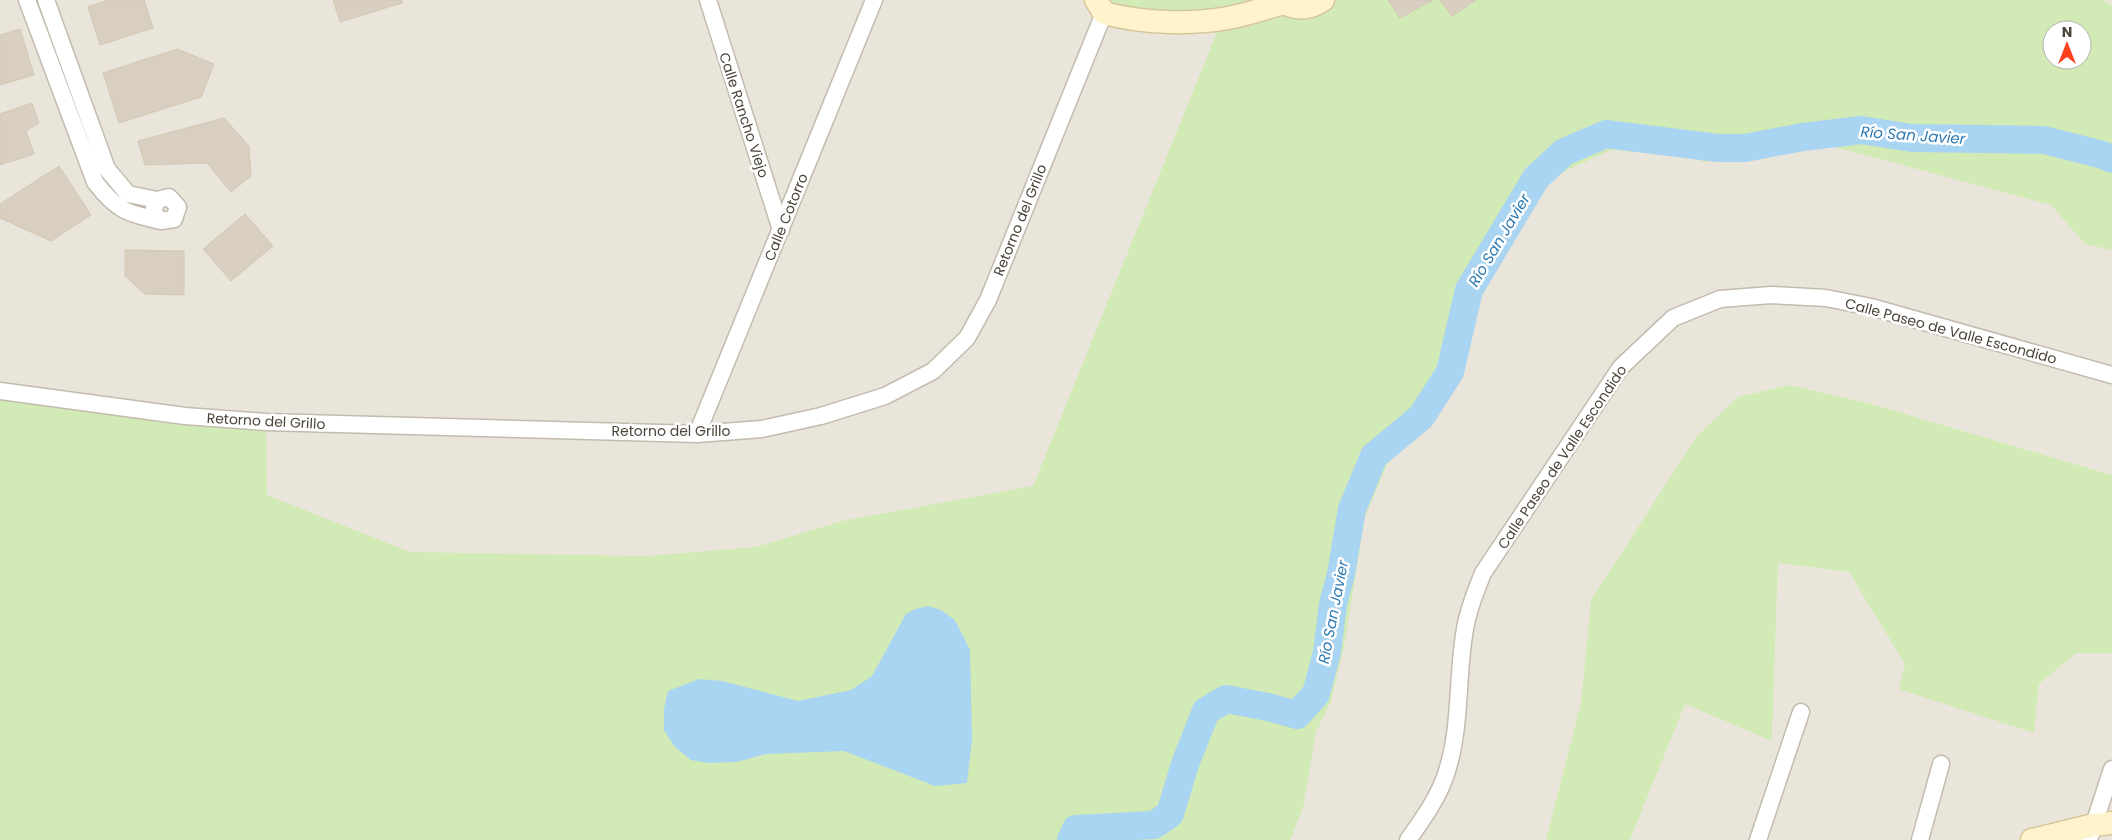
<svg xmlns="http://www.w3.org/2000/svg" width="2112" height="840" font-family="Poppins,sans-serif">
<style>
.residential{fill:#eae5da;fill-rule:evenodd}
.green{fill:#d2eab5;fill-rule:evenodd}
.water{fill:#a9d4f2}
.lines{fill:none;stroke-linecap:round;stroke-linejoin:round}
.river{stroke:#a9d4f2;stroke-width:28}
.building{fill:#d8cfc1;stroke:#d3c7b4}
.street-casing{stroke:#c2bbae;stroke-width:19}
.secondary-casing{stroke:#d6c79b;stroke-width:25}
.street{stroke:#fff;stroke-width:16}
.secondary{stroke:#fff3cd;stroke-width:22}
.labels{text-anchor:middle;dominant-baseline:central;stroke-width:5;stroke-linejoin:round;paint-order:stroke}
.street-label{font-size:14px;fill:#4b4439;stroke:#fff}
.water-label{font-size:15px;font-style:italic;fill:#2e7ab2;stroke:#fff}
</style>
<rect width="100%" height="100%" fill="#f6f3ec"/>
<path class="residential" d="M0 0H2112V475L1872 404 1789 385 1738 397 1591 600 1581 702 1546 840H0ZM2052 30H2082V60H2052Z
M1778 563 1849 572 1906 664 2034 732 2039 684 2076 653H2112V840H1630L1685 703 1772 740Z"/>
<path class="green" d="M1096 0H2102L2112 5V250L2085 244 2051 205 1828 145 1757 153 1707 162 1674 155 1611 150 1554 176 1508 243 1480 302 1466 358 1450 396 1387 465 1365 517 1344 647 1331 701 1316 732 1303 808 1290 840H0V396L266 422 267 495 410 552 646 556 756 547 842 521 1033 486 1222 20 1193 22ZM2052 30H2082V60H2052Z
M1789 385 1872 404 2112 475V653H2076L2039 684 2034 733 1899 689 1905 664 1849 572 1778 563 1772 741 1685 704 1630 840H1546L1581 702 1591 600 1697 436 1738 397Z"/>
<path class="water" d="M928 606 941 610 955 620 970 650 972 740 967 783 935 786 844 751 766 754 737 762 709 763 691 760 674 746 664 730V709L668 691 699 679 722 681 798 701 851 690 872 676 906 614 915 609Z"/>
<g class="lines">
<path class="river" d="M1071 840 1076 829 1154 825 1170 814 1185 764 1206 711 1226 699 1268 707 1297 715 1316 694 1327 652 1333 604 1341 574 1352 509 1374 456 1421 417 1450 372 1469 290 1536 178 1564 152 1606 134 1718 148H1745L1803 137 1861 130 1912 138 2044 140 2103 155 2112 159"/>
</g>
<path class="building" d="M108 0H144L153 28 100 45 88 7Z
M333 0H402V3L340 22Z
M1388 0H1433L1400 18Z
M1440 0H1476L1452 16Z
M20 29 34 75 0 85V35Z
M177 49 214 64 201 97 119 123 103 73Z
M32 103 39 123 26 131 34 154 0 165V114Z
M224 118 249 146 251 176 231 192 207 163 145 165 138 141Z
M59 166 91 215 51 241 0 218V204Z
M245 214 273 246 231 281 203 249Z
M125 250 184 251V295L145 294 125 276Z"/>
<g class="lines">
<defs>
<path id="street" d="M27 0 95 182C117 211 127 213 161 221
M46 0 107 169 128 194 157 200
M708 0 781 230
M169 197 178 207 174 219 161 221 153 212 157 200Z
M0 391 185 416 266 422 697 434 762 429 821 416 885 396 933 371 967 338 988 300 1104 13
M697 434 874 0
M1408 840C1423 819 1440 795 1447 771 1461 726 1457 680 1464 635 1467 613 1475 593 1483 573L1621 367 1673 318 1720 299 1771 295 1826 298 1871 307 2112 375
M1758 840 1801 712
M1920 840 1941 764
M2089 840 2112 769"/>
<path id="secondary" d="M1096 0 1104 13C1141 23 1190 25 1228 18 1246 15 1265 8 1284 3
M1281 0C1293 11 1310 9 1323 0
M2032 840 2094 825 2112 823"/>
</defs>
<use href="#street" class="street-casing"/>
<use href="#secondary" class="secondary-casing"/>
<use href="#street" class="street"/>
<use href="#secondary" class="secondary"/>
</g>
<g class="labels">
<g class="street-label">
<text transform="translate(744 115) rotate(72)">Calle Rancho Viejo</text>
<text transform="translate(786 217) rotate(-68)">Calle Cotorro</text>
<text transform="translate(1020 220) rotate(-68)">Retorno del Grillo</text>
<text transform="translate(1951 331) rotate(15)">Calle Paseo de Valle Escondido</text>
<text transform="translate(266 421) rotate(3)">Retorno del Grillo</text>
<text x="671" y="431">Retorno del Grillo</text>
<text transform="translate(1562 457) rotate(-56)">Calle Paseo de Valle Escondido</text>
</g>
<g class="water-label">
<text transform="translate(1913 135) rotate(4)">Río San Javier</text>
<text transform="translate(1499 240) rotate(-59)">Río San Javier</text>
<text transform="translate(1333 612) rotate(-79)">Río San Javier</text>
</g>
</g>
<g transform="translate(2067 45)"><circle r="24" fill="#ffffff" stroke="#b7b4b0"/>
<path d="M0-4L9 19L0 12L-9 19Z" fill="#fc3f1d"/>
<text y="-8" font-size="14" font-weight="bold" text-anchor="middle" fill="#4b4439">N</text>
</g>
</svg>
